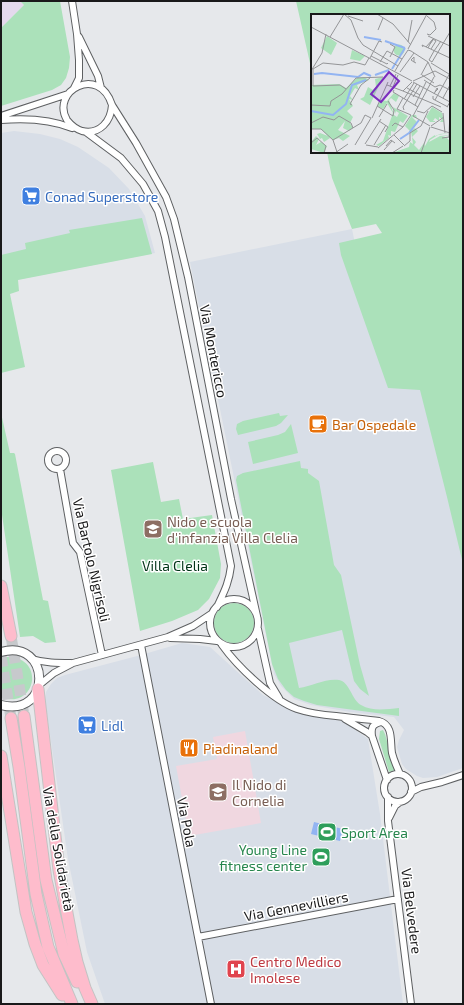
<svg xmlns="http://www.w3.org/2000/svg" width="464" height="1005" font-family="'Exo 2',sans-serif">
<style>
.built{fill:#d8dee7}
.industrial{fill:#e5d9ed}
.education{fill:#f0d7e0}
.green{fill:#abe1ba}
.water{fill:#92b4f2}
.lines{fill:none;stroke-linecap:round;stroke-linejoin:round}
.trunk-tunnel{stroke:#c7c9cc;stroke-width:11;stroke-dasharray:11 5.5;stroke-linecap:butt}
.minor-casing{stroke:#5e6062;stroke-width:8}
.tertiary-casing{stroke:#5e6062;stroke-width:10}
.trunk-casing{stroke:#c3c3c3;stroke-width:13}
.minor{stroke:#fff;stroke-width:6}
.tertiary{stroke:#fff;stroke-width:8}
.trunk{stroke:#febccc;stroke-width:11}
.labels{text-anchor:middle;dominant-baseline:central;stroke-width:3;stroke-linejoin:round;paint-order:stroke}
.shop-label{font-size:14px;fill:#366cbe;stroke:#fff;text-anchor:start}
.street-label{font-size:14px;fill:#19191a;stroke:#fff}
.food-label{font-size:14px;fill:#c56008;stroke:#fff;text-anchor:start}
.education-label{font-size:14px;fill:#785e54;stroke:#fff;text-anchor:start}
.park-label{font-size:14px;fill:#003316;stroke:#fff}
.leisure-label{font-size:14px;fill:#27864d;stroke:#fff;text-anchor:start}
.health-label{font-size:14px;fill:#be3a42;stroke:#fff;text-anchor:start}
.inset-river{fill:none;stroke:#92b4f2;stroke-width:2}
.inset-road{fill:none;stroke:#949597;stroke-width:1}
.view{fill:#7b2cbf;fill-opacity:0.15;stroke:#7b2cbf;stroke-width:2}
.inset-edge{fill:none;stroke:#19191a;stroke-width:2}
</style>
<rect width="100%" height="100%" fill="#e6e8eb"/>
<path class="built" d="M14 131 40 134 60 139 78 147 109 168 129 189 145 216 155 253 1 283V133Z
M352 229 380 364 429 355 463 495V768L437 777 423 778 417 776 406 769 402 764 397 747 399 740 404 730 394 717 350 712 311 705 294 699 281 686 274 674 190 262Z
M182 643 210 647 263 695 302 714 343 721 368 739 380 814 403 1004H105L87 952 68 859 45 700 46 692 51 684 57 678 65 675 141 655Z"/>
<path class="industrial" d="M1 1H20L24 5 1 28Z"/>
<path class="education" d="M245 731 261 823 189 836 176 766 217 759 213 737Z"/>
<path class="green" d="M20 1H60L70 57 69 68 66 78 61 85 52 90 1 106V28L24 5Z
M296 1H463V564L447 497 420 390 388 388 341 255 339 243 382 233 376 224 352 229 332 178 327 152H449V15H312V72Z
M142 218 152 254 18 280 19 291 10 294 25 367 1 373V255L26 249 25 243 70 233 69 230Z
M1 413 10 453H14L15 454 43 600 48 601 56 642 45 643 33 636 20 637 1 508Z
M279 413 280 416 288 415 281 423 276 426 238 435 236 429 237 424 243 421Z
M291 424 298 453 253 464 248 442 278 435 285 432Z
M300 461 301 468 308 469V473L319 481 334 565 341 575 360 665 369 696 360 689 354 681 342 630 289 643 299 688C312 686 326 678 339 680 349 681 352 700 361 705 373 712 387 709 399 708V716L317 705 304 701 294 697 286 690 278 679 272 664 236 480 237 476 243 473Z
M153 462 161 502 179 499 183 519 212 515 221 564 220 578 209 599 198 610 172 621 140 631 111 470Z
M214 623a20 20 0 1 1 40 0a20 20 0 1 1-40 0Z
M7 657C47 657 35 711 1 697V659Z
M383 730 385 734 395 770 389 772 379 739 380 731Z"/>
<path class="water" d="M314 822 343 829 340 841 311 834Z"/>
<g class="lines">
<path class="trunk-tunnel" d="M11 636 24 716
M1 656 11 718"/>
<defs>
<path id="minor" d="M72 1 77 34 79 60V78L74 88
M79 37 98 76 101 88
M112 105C111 121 100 135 82 131 76 129 71 125 67 120 50 91 99 64 112 105L136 143 166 197 174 219 188 277 231 499 257 616
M1 116 68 94
M1 120C25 118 50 119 72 128
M86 132 121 158 143 184 158 211 165 237 231 566C229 583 224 592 217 607
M48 460a9 9 0 1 1 18 0a9 9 0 1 1-18 0Z
M60 469 73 543 80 552 102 655
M210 623a24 24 0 1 1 48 0a24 24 0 1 1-48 0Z
M258 629 270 683 279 698
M170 638 200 639 217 641
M141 645 211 1004
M222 645C237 666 272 700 297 709 309 713 323 715 336 716 350 718 365 719 379 721 394 725 390 742 392 753 394 761 397 767 400 774
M32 659C45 663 57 663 71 663
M38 686 54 673 73 663 168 637 193 626 211 614
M345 719 367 732 372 736 387 780
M372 736C371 728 372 724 381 722
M384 788a14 14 0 1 1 28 0a14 14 0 1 1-28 0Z
M411 792 421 787 442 782 463 775
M388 797V821L411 1004
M389 818 395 806 400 802
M198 937 398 899"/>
<path id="tertiary" d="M1 652C51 638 53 718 1 705"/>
<path id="trunk" d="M1 586 11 636
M38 689 59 870 72 940 77 962 85 988 92 1004
M24 716 46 880 64 954 77 982
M11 718 19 767 36 894 48 947 72 1004
M1 756 26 912 35 944 43 965 62 995"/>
</defs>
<use href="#minor" class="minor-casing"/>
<use href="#tertiary" class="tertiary-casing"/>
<use href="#trunk" class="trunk-casing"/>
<use href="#minor" class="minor"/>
<use href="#tertiary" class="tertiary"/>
<use href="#trunk" class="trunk"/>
</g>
<defs>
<symbol id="supermarket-square" viewBox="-11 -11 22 22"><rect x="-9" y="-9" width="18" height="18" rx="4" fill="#3f7fe0" stroke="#fff"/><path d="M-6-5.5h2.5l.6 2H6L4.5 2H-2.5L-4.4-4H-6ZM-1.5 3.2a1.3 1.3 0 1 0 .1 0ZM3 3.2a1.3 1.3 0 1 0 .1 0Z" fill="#fff"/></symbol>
<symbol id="cafe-square" viewBox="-11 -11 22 22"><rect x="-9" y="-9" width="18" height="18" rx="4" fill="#e8710a" stroke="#fff"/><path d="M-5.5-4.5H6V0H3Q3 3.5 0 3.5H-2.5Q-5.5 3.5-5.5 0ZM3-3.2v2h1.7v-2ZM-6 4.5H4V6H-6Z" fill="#fff"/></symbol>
<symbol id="school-square" viewBox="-11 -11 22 22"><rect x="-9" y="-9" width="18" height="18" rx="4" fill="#8d6e63" stroke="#fff"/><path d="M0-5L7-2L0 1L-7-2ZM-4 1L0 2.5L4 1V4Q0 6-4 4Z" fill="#fff"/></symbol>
<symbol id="restaurant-square" viewBox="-11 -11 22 22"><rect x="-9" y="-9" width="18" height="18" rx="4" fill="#e8710a" stroke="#fff"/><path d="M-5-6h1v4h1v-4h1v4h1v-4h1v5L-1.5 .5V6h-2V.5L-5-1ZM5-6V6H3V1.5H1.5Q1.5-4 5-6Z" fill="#fff"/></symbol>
<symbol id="stadium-square" viewBox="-11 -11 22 22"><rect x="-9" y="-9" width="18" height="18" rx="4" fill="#2e9e5b" stroke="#fff"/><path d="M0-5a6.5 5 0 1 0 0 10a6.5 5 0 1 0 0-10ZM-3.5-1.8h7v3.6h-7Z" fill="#fff"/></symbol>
<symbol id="hospital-square" viewBox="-11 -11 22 22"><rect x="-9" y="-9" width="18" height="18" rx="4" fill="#e0444e" stroke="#fff"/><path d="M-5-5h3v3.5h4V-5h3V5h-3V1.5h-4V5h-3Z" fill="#fff"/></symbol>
</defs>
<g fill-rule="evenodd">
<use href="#supermarket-square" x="20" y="185" width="22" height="22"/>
<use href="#cafe-square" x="307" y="413" width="22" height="22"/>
<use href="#school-square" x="142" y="518" width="22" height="22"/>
<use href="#supermarket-square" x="76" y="714" width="22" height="22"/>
<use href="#restaurant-square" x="178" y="737" width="22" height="22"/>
<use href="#school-square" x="207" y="781" width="22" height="22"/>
<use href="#stadium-square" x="316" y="821" width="22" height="22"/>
<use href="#stadium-square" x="310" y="846" width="22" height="22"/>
<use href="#hospital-square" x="225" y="958" width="22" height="22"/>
</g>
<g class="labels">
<g class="shop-label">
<text x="45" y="196">Conad Superstore</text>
<text x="101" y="725">Lidl</text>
</g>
<g class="street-label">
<text transform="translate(214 351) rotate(79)">Via Montericco</text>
<text transform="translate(92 560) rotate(77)">Via Bartolo Nigrisoli</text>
<text transform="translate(187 822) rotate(79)">Via Pola</text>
<text transform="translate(59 849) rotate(80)">Via della Solidarietà</text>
<text transform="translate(296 906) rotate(-11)">Via Gennevilliers</text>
<text transform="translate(412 911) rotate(83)">Via Belvedere</text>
</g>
<g class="food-label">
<text x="332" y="424">Bar Ospedale</text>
<text x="203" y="748">Piadinaland</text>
</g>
<g class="education-label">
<text x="167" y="521">Nido e scuola<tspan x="167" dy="16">d'infanzia Villa Clelia</tspan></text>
<text x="232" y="784">Il Nido di<tspan x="232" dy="16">Cornelia</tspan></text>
</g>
<g class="park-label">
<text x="175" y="565">Villa Clelia</text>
</g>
<g class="leisure-label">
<text x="341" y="832">Sport Area</text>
<text x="307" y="849" text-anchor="end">Young Line<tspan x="307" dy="16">fitness center</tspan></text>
</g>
<g class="health-label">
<text x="250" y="961">Centro Medico<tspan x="250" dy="16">Imolese</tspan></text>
</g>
</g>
<g transform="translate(311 14)">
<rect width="139" height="139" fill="#e6e8eb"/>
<path d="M16 22 26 29 20 41 10 34ZM82.5 36a5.5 5.5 0 1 1 11 0a5.5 5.5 0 1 1-11 0ZM41 36 54 42 49 47 39 45ZM53 63 58 66 46 71 48 76 44 74 39 82 42 86 38 85 42 92 36 97 42 103 39 109 42 114 38 117 32 114 34 107 27 116 39 122 32 127 28 124 22 126 17 122 19 124 13 128 11 124 9 125 6 120 9 119 17 122 10 115H0V71L28 70 35 74 46 64ZM72 63 59 91 49 85 53 83 57 73 62 76 65 73 64 65ZM83 79 88 82 85 88 80 84 78 86 83 101 86 103 88 99 85 97 84 100 82 93 97 102 92 109 89 107 84 118 80 117V122L77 121 78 124 68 132 65 131 72 127 82 99 76 89 72 95 66 92 70 86 76 87ZM121 93 131 99 133 108H129L131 105 128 103V107L124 104 122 107H124V108H119L115 103ZM101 101H105L106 104 101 103 106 108 99 117 94 112ZM104 114 107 117 101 123 105 128 103 131 108 136 113 129 114 132 118 125 124 121V122L129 120 139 119 127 121 119 126 118 128 129 122 139 121 131 123H139L136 124 139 127V139H81L98 133 99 128 102 130 100 117ZM5 122 8 125 5 131 10 128 16 132 13 139 0 135V128Z" fill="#abe1ba"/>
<path class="inset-river" d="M53 23 70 26M74 27 94 34M81 55 94 34M3 60 11 59 47 63 53 59 60 62M64 61 78 56M0 97 22 101 35 90 41 71 55 66M89 125 98 119 108 106"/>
<path class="inset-road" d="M33 0 40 6 47 24 52 31 87 52M66 0 82 10 100 31M37 2 52 7M116 2 123 8 125 15 119 21 116 20M0 13 88 60M67 16 72 4M117 22 139 32M19 23 33 0M97 28 101 6M112 33 111 31 139 44M115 33 122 25 125 27 120 35M117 34 121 26H122L119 30M97 35 116 0M76 37 91 45M123 37 118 46 121 48 139 18M123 37 130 27M60 42 76 50 77 49M79 43 84 33 79 30M59 44 68 27 71 28M91 45 97 36 100 37 117 48 124 63M69 48 76 37M103 48V43L100 46 103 48 105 49M120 49 138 60M2 55 12 49 32 51 43 48 54 51 58 44M2 55V72L29 71 35 75M0 57 11 39 15 20M84 57 91 45M89 58 103 39M88 60 101 67M110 61 117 48M111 61 123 69M113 66 124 73M102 67 124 57 139 65M102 68 139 88 136 93M76 71 92 77M79 72 85 60M82 73 87 61M124 73 129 71 139 76M96 74 109 81M83 76 82 78 107 93M92 77 130 93M92 77 101 68M123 80 126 74 127 75 124 78M122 82V85L137 93M102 83 109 72M132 84 139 71M93 85 103 69M124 86 139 59M77 87 83 96 82 102M0 91 19 92 20 87 31 80 45 64 72 63M41 91 39 90 50 71 59 64M104 91 115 68M66 92 82 102M86 95 100 101M86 95 92 84M93 96 92 93 106 70M106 97 113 99 121 92 131 98M132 99 134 119M102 102 123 63M102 102 119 112M68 103 76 90M61 104 77 68M68 107 77 113 74 118M0 109 12 103 23 106 28 102 40 109 42 114M81 112 84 109 92 113 100 101M120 112 133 103M120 113 139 119M0 115H10L22 126M83 121 93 131M131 124 138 123 139 94M0 129 6 124 15 132 13 139M54 130 70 105M44 131 60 104M55 131 67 133M63 131 75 111M75 132 80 126 84 129M93 132 99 127V119L110 112 117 97M67 134 92 113M73 136 81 127M26 138 22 126 50 109 54 101 60 104M24 139 37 130M81 139 92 132M110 139 119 113"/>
<path class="view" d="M78 58 88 67 70 88 60 80Z"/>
<rect width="139" height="139" class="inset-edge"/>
</g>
<rect width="464" height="1005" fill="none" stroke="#19191a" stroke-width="4"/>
</svg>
